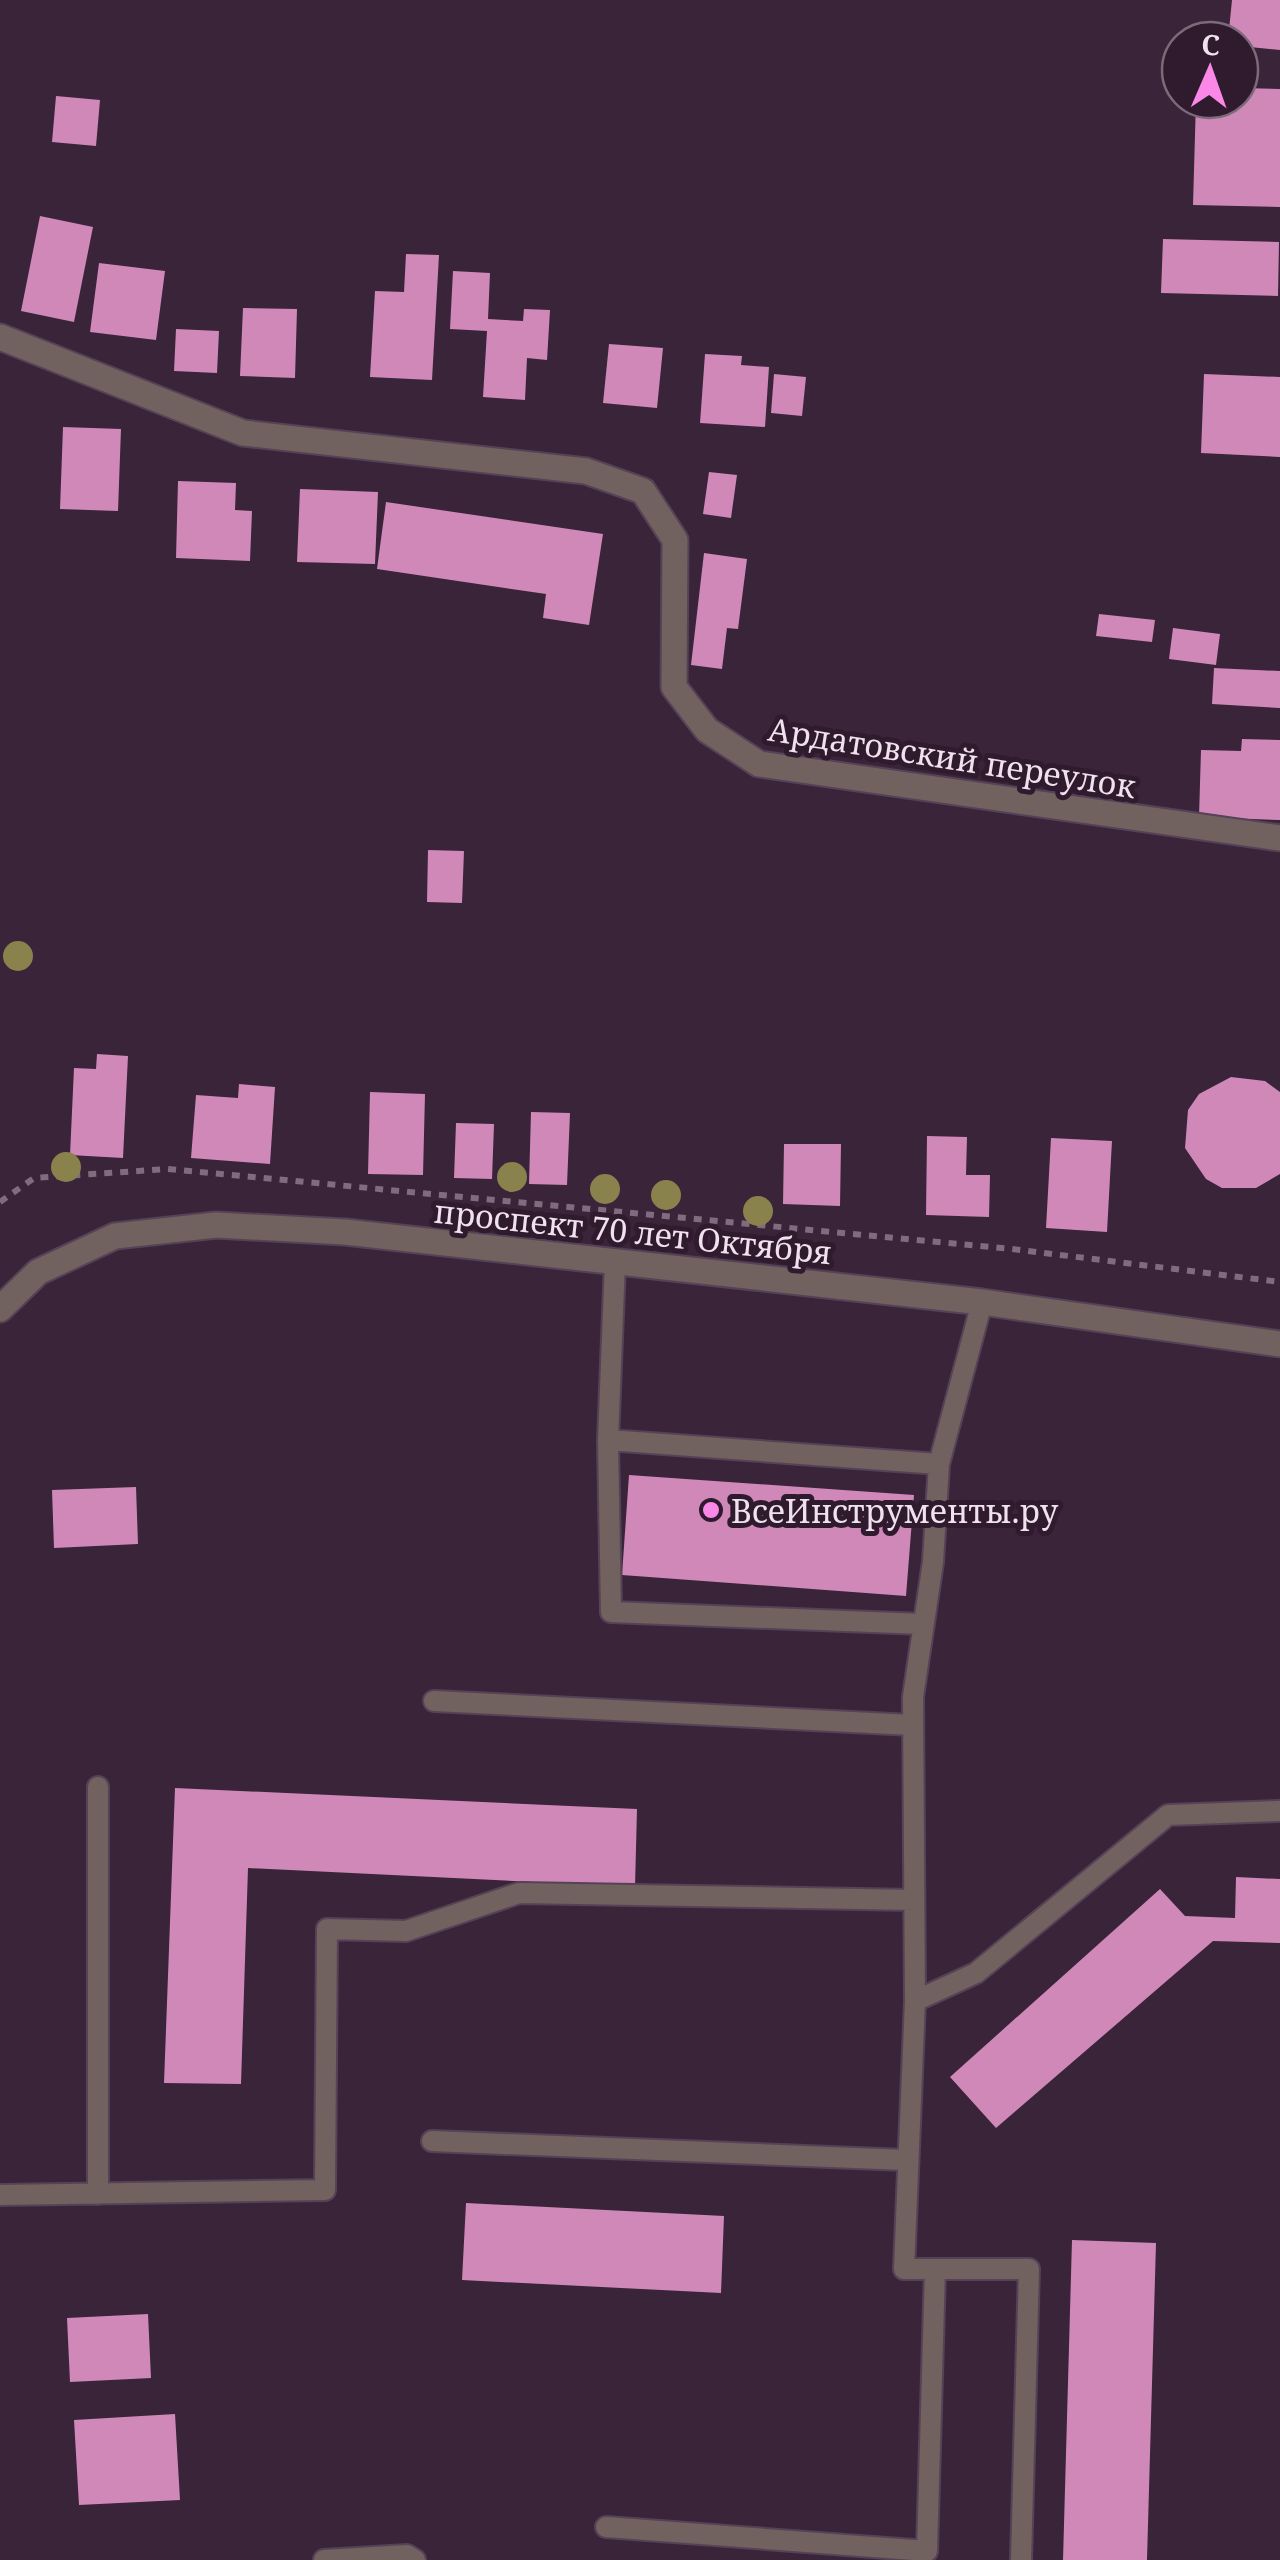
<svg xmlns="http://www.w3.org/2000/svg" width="1280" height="2560" font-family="'Noto Serif',serif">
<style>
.building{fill:#d088b9}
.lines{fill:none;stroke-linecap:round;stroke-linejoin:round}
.service-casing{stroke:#564256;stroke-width:24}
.minor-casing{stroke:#564256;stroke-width:29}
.tertiary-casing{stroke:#564256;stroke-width:29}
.path{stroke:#7f6c7e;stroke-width:6;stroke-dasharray:8 8;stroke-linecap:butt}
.service{stroke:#71615f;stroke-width:20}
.minor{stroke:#71615f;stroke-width:25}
.tertiary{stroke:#71615f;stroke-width:25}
.tree{fill:#8a824c}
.poi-dot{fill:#fb87e6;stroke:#2f1a2e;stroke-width:4}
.labels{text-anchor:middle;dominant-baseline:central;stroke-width:10;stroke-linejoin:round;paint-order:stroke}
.street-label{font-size:32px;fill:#efe1ee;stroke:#2f1a2e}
.poi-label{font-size:32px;fill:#efe1ee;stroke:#2f1a2e;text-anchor:start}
</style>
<rect width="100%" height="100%" fill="#392439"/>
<path class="building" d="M1232 0H1280V50L1240 46V40H1228Z
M1240 88 1280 89V207L1193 205 1196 100H1240Z
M56 96 100 100 96 146 52 142Z
M40 216 93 227 74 322 21 311Z
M1163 239 1279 242 1278 296 1161 293Z
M406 254 439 255 432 380 370 377 375 291 404 292Z
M99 263 165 271 156 340 90 332Z
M453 271 490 273 488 319 523 321 524 309 550 310 547 360 527 358 525 400 483 397 487 331 450 329Z
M243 308 297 309 295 378 240 376Z
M176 329 219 331 217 373 174 371Z
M609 344 663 348 657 408 603 403Z
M705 354 742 356 741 365 769 367 765 427 700 423Z
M774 374 806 377 802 416 771 413Z
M1204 374 1280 377V457L1201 453Z
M63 427 121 429 118 511 60 509Z
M709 472 737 475 731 518 703 514Z
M178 481 236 483 235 510 252 511 250 561 176 558Z
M300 489 378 492 375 564 297 562Z
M386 502 603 534 589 625 543 618 546 594 377 569Z
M704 553 747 559 738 629 727 628 722 669 691 665Z
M1099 614 1155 620 1152 642 1096 636Z
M1173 628 1220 634 1216 665 1169 659Z
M1214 668 1280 671V708L1212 704Z
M1242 739 1280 740V820L1199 817 1201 750 1241 751Z
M428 850 464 851 462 903 427 902Z
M97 1054 128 1056 123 1158 70 1155 74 1068 96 1069Z
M1231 1077 1265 1081 1280 1092V1174L1256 1188H1222L1206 1179 1185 1148 1188 1110 1199 1094Z
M239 1084 275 1087 270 1164 191 1158 196 1095 238 1098Z
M370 1092 425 1094 423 1175 368 1174Z
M531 1112 570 1113 567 1185 529 1184Z
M456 1123 494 1124 492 1179 454 1178Z
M927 1136 967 1137 966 1175H990L989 1217 926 1215Z
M1051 1138 1112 1141 1107 1232 1046 1228Z
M784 1144H841L840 1206 783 1204Z
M629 1475 914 1495 906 1596 622 1575Z
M136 1487 138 1544 54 1548 52 1490Z
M175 1788 637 1809 635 1887 248 1868 241 2084 164 2083Z
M1236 1877 1280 1879V1943L1213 1941 996 2128 950 2077 1160 1889 1185 1916 1235 1918Z
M466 2203 724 2216 721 2293 462 2280Z
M1072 2240 1156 2243 1147 2560H1063Z
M148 2314 151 2378 70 2382 67 2318Z
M175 2414 180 2500 79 2505 74 2420Z"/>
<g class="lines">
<defs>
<path id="service" d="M615 1262 608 1440 611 1612 923 1624
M982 1302 939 1464 933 1562 913 1697 915 2001 904 2269H1029L1021 2560
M608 1440 939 1464
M434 1701 912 1725
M98 1787V2194
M915 2001 976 1973 1168 1815 1280 1811
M432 2141 905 2160
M0 2195 325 2190 327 1929 406 1931 519 1893 914 1900
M606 2527 927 2551 935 2269
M324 2560 407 2555 415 2560"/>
<path id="minor" d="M0 337 243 433 586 471 643 491 675 540 674 687 707 730 759 764 1280 838"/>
<path id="tertiary" d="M0 1309 38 1272 115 1236 216 1225 345 1232 982 1302 1280 1344"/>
</defs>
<use href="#service" class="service-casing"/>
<use href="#minor" class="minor-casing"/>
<use href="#tertiary" class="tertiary-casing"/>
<path class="path" d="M0 1202 34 1178 168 1169 1012 1249 1280 1282"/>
<use href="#service" class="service"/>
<use href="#minor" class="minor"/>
<use href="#tertiary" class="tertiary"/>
</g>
<g class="tree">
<circle cx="18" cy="956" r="15"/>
<circle cx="66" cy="1167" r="15"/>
<circle cx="512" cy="1177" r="15"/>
<circle cx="605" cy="1189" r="15"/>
<circle cx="666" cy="1195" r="15"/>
<circle cx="758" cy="1211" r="15"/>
</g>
<circle class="poi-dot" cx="711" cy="1510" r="10"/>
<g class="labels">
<g class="street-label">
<text transform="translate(952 757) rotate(9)">Ардатовский переулок</text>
<text transform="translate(633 1231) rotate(6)">проспект 70 лет Октября</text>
</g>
<g class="poi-label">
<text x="731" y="1510">ВсеИнструменты.ру</text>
</g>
</g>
<g transform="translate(1210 70) rotate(2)"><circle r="48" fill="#2f1a2e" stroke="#7c6a7b" stroke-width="2.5"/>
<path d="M0-8L18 38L0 25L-18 38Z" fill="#fb87e6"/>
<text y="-15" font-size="28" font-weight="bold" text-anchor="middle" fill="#efe1ee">С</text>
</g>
</svg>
